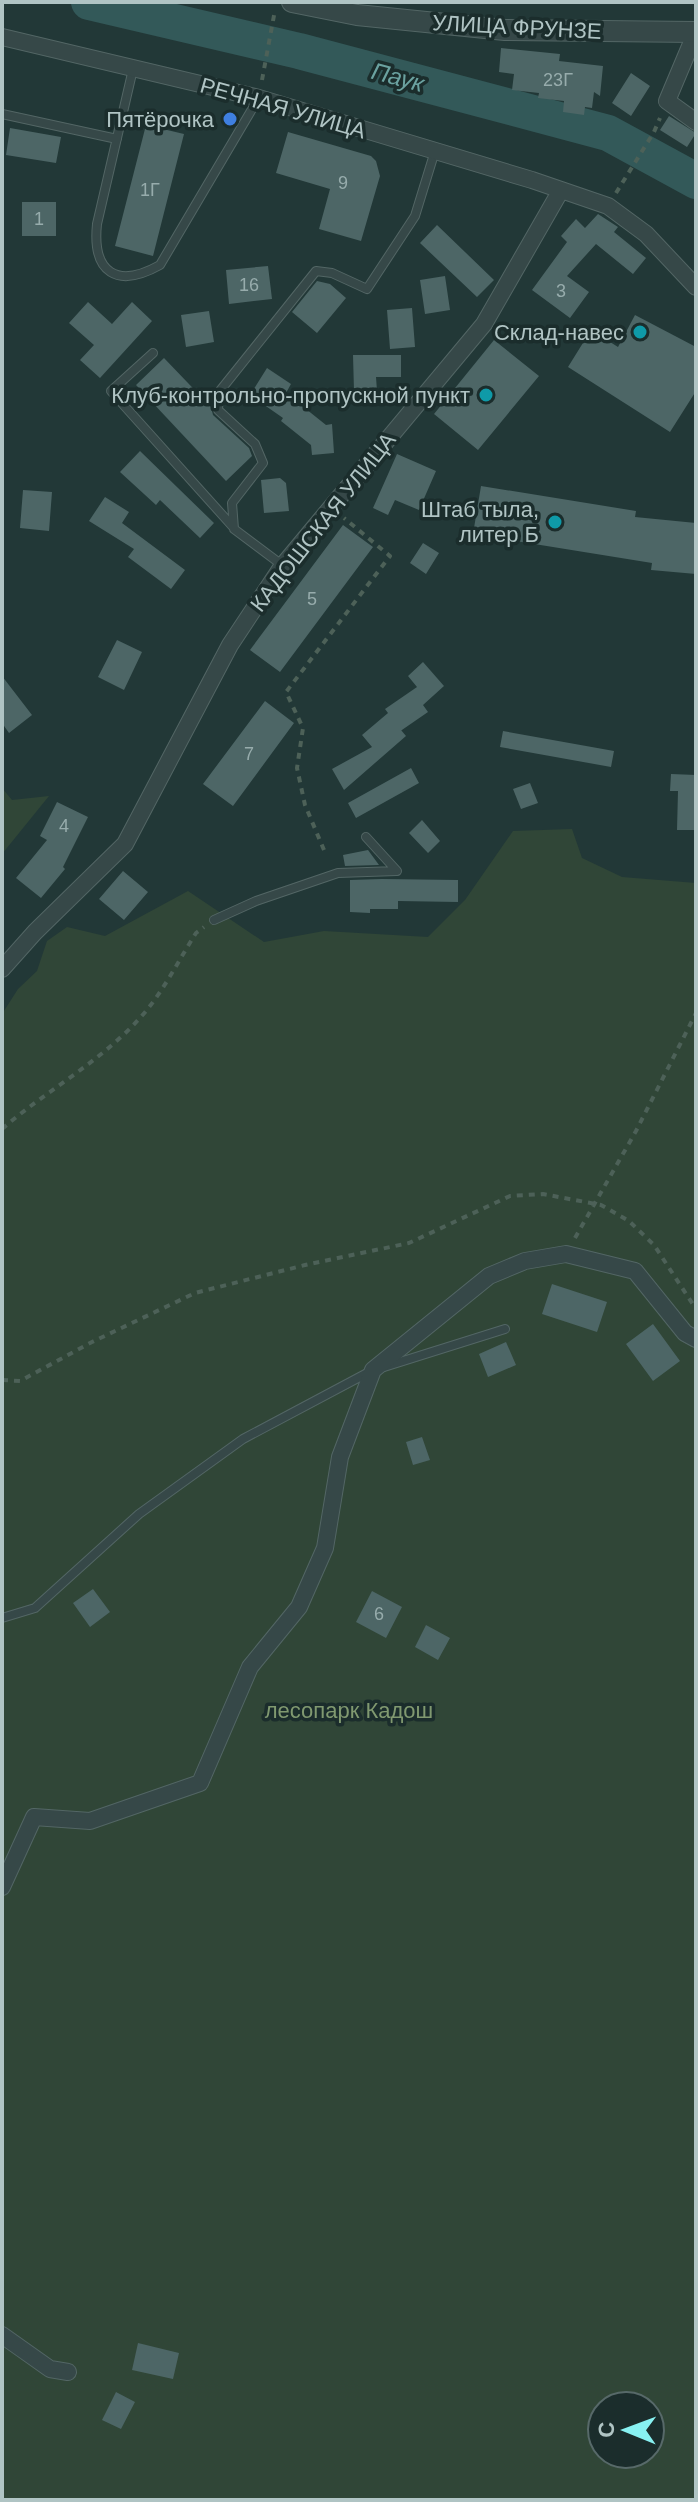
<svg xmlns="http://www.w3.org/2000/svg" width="698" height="2502" font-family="Helvetica,sans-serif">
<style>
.green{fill:#304637;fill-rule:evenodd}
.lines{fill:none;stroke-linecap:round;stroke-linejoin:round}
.river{stroke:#335959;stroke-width:36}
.building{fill:#4d6666}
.service-casing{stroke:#536665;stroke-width:10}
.minor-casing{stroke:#536665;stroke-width:18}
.tertiary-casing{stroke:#536665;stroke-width:22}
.path{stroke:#4d6158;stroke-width:4;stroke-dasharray:6 6;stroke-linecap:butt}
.service{stroke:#364848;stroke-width:8}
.minor{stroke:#364848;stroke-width:16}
.tertiary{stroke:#364848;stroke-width:20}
.shop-dot{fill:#3f7fe0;stroke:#1b2d2c;stroke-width:3}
.culture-dot{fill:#0f9aa8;stroke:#1b2d2c;stroke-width:3}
.labels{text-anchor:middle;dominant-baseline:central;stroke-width:7;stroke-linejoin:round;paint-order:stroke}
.number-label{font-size:18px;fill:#97acac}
.street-label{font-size:22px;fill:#b0c4c4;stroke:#1b2d2c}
.poi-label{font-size:22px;fill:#b0c4c4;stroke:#1b2d2c;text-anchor:end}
.park-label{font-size:22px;fill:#809970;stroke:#1b2d2c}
.water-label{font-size:24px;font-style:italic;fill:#6ba2a0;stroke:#1b2d2c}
</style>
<rect width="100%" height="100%" fill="#223837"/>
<path class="green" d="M2 788 12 800 49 796 2 854Z
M572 829 582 858 622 877 696 883V2500H2V1014L18 989 37 971 47 941 67 927 105 936 188 891 264 942 324 931 428 937 465 900 513 831ZM602 2406H650V2454H602Z"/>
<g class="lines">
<path class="river" d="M89 2 299 51 608 133 696 181"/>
</g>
<path class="building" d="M501 48 560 54 559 61 603 66 600 96 594 92 592 108 585 107 584 115 563 112 564 101 538 98 539 93 512 90 514 74 499 72Z
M631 73 650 86 631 116 612 103Z
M669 116 696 133 687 147 660 130Z
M146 125 184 134 153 256 115 246Z
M10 128 61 137 56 163 6 155Z
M288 132 371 156 376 161 380 176 361 241 319 229 330 189 276 173Z
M22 202H56V236H22Z
M598 214 618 227 614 232 646 258 633 274 596 244 567 276 589 292 570 318 532 290 567 242 561 236 576 219 585 228Z
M437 225 494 280 477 297 420 243Z
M268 266 272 299 229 304 226 270Z
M445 276 450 310 425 314 420 280Z
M317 281 330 284 346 298 317 333 292 312Z
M88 302 112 324 132 302 152 321 100 378 80 360 94 345 69 323Z
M412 308 415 347 390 349 387 310Z
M209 311 214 342 186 347 181 315Z
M635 315 696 347V391L670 432 568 367 591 330 618 347Z
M494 340 539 376 478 450 434 414Z
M353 355H401V377H376L377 391H354Z
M164 358 211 407 213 415 249 448 252 456 226 481 136 385Z
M267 368 291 384 286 393 326 425 332 424 334 453 312 455 311 445 281 421 283 418 250 395Z
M140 451 214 523 200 538 160 500 156 505 120 472Z
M397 454 436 471 419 510 395 500 388 515 373 508Z
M280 478 286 483 289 511 264 513 261 480Z
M481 486 636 511 635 517 696 523V574L651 570 652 563 473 534Z
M23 490 52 492 49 531 20 528Z
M105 497 129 512 122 523 185 570 171 589 128 557 134 549 89 521Z
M343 525 373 547 280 672 250 650Z
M423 543 439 553 426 574 410 563Z
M117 640 142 652 124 690 98 677Z
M423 662 444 686 423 705 428 712 399 732 401 730 406 736 344 790 332 769 372 747 362 735 388 713 385 709 417 687 408 676Z
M2 676 32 715 9 733 2 723Z
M265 701 294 723 233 806 203 784Z
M503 731 614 751 611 767 500 747Z
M411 768 419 783 356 818 348 803Z
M671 774 696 775V830H677L678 791H670Z
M530 783 538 803 521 809 513 789Z
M57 802 88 817 63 867 65 869 41 898 16 878 47 840 40 836Z
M422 820 440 841 428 853 409 833Z
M368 850 379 865 345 866 343 855Z
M123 871 148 892 124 920 99 899Z
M382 879 458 880V902L398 901V909H370V913L350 912V880Z
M552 1284 607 1302 597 1332 542 1314Z
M653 1324 680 1361 653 1381 626 1344Z
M506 1342 516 1365 488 1377 479 1354Z
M422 1437 430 1460 413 1465 406 1442Z
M93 1589 110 1612 90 1627 73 1603Z
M372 1591 402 1607 386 1638 356 1622Z
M426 1625 450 1638 438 1660 415 1647Z
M138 2343 179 2353 173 2379 132 2370Z
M116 2392 135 2402 121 2429 102 2420Z"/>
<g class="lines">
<defs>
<path id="service" d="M133 69 97 224C92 273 117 289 160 265L258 99
M2 114 117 139
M153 353 111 391 234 528
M282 565 234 529 232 503 263 463 255 444 218 410 219 392 316 271 332 273 367 289 415 216 435 151
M214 920 256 901 338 873 397 871 366 837
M384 1367 505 1329
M2 1618 35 1608 139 1514 243 1439 371 1371"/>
<path id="minor" d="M696 32 667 101 696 122
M2 37 259 98 532 180 608 206 646 234 696 287
M2 969 35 932 125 844 230 645 283 565 484 324 561 190
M2 1887 34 1817 90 1821 200 1783 250 1667 299 1607 325 1548 340 1457 373 1370 489 1276 525 1261 566 1254 635 1271 685 1333 696 1339
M2 2335 50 2369 68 2372"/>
<path id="tertiary" d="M292 2 357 15 505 30 696 32"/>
</defs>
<use href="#service" class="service-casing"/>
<use href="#minor" class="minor-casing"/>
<use href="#tertiary" class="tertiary-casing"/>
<path class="path" d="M262 80 275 10
M616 193 654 132 660 118
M324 850 305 805 297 768 303 728 286 692 390 556 344 518
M2 1129C48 1089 106 1059 146 1011 165 988 180 958 196 933L204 927
M575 1238 636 1131 696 1013
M2 1380 20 1381 92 1342 195 1293 305 1265 409 1243 510 1196 543 1194 601 1205 629 1221 654 1245 696 1309"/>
<use href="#service" class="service"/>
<use href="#minor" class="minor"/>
<use href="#tertiary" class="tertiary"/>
</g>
<circle class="shop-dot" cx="230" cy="119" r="8"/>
<g class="culture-dot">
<circle cx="640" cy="332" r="8"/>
<circle cx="486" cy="395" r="8"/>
<circle cx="555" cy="522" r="8"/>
</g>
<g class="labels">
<g class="number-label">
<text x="558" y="80">23Г</text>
<text x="343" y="183">9</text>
<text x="150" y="190">1Г</text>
<text x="39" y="219">1</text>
<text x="249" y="285">16</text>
<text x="561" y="291">3</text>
<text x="312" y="599">5</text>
<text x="249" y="754">7</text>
<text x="64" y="826">4</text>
<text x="379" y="1614">6</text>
</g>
<g class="street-label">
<text transform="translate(517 27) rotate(3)">УЛИЦА ФРУНЗЕ</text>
<text transform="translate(283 108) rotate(16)">РЕЧНАЯ УЛИЦА</text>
<text transform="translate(323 522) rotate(-52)">КАДОШСКАЯ УЛИЦА</text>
</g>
<g class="poi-label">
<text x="214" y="119">Пятёрочка</text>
<text x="624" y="332">Склад-навес</text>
<text x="470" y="395">Клуб-контрольно-пропускной пункт</text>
<text x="539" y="509">Штаб тыла,<tspan x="539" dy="25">литер Б</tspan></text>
</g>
<g class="park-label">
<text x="349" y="1710">лесопарк Кадош</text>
</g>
<g class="water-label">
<text transform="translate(398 77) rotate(15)">Паук</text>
</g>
</g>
<rect width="698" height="2502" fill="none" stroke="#b0c4c4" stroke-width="8"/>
<g transform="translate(626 2430) rotate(271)"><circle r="38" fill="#1b2d2c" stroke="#576969" stroke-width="2"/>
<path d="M0-6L14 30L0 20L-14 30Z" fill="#88f1f2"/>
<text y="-12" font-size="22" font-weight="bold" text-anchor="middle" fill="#b0c4c4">С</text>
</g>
</svg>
